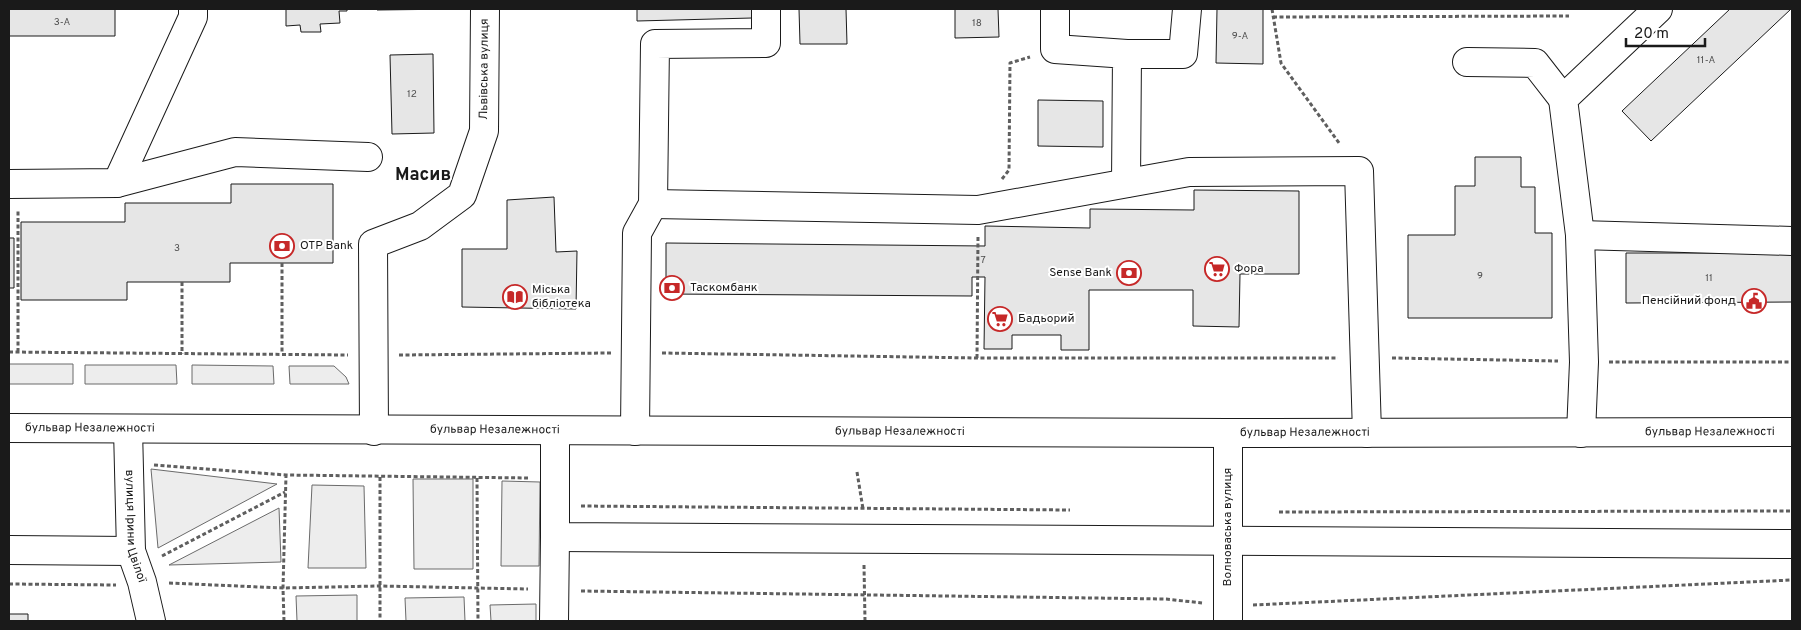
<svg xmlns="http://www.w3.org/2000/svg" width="1801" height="630" font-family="Overpass,sans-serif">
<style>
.built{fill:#ededed;stroke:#6a6a6a}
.building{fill:#e6e6e6;stroke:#1a1a1a}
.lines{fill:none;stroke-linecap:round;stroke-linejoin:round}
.minor-casing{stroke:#1a1a1a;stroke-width:30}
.major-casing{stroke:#1a1a1a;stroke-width:30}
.path{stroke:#5f5f5f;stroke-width:3;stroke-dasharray:4 2.5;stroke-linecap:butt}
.minor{stroke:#fff;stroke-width:28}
.major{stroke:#fff;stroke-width:28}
.labels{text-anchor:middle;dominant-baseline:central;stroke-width:4;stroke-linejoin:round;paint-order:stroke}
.number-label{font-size:10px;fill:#4d4d4d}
.street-label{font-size:12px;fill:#1a1a1a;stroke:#fff}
.poi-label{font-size:12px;fill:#1a1a1a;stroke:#fff;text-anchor:start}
.district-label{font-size:18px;font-weight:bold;fill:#1a1a1a;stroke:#fff}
</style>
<rect width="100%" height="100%" fill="#fff"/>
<path class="built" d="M9 364H73V384H9Z
M85 365H176L177 384H85Z
M192 365 273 366 274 384H192Z
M289 366H334L346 377 349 384H290Z
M151 469 277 484 158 548Z
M413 479H473V569H414Z
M502 481 540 482 539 566H501Z
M312 485 364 486 366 568H308Z
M279 508 281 562 169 565Z
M357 595V621H297L296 596Z
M464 597 465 621H406L405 598Z
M536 604V621H491L490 605Z"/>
<path class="building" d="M9 9H115V36H9Z
M286 9H347V11H339L340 23 320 24 321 32H301L300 25 286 26Z
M377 9H459L377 10Z
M637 9H752V18L637 21Z
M799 9H846L847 44H800Z
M955 9H998L999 37 955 38Z
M1217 9H1263V64L1216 63Z
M1730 9H1791L1651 141 1622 111Z
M433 54 434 133 392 134 390 55Z
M1038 100 1103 101V147L1038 146Z
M1475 157H1521V187H1535V233H1552V318H1408V235H1455V186H1475Z
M231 184H333V263H230V282H127V300H21V222H125V203H231Z
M1194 190 1299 191V274H1240L1239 327 1193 326V290H1089V350H1061V335H1012V349H984L985 277H972V296L666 294V243L985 246V226L1090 228V209L1194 210Z
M554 197 556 252 577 251 576 309 462 307V249H507V200Z
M9 238H14V288H9Z
M1626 253H1792V302L1626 303Z
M9 614H28V621H9Z"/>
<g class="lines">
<defs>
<g id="minor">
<path d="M1055 9V49L1127 54 1126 183"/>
<path d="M1127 54H1183L1187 9"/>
<path d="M1467 62 1535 63 1563 99"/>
<path d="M117 183 193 17V9"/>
<path d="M9 184 117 183 235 152 368 157"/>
<path d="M653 204 978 210 1189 172 1359 171 1367 433"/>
<path d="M1580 235 1563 99 1658 9"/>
<path id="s1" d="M128 429 131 551 142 582 151 621"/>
<path id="s2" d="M374 431 373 244 420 226 462 195 484 131 485 9"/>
<path d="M555 431V537L1792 544"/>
<path d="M635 431 637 233 653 204 655 44 766 43V9"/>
<path d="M1581 433 1584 362 1580 235 1792 241"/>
<path d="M9 550 131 551"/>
<path d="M554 621 555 537"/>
<path d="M1228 621V433"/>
</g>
<g id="major">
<path id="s3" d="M9 428 1228 433 1792 432"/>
</g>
</defs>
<use href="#minor" class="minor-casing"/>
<use href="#major" class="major-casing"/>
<path class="path" d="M1272 9 1281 63 1339 143
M1273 17 1569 16
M1002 179 1009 170 1010 63 1030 57
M282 263V354
M182 282V354
M9 352 348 355
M18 352V209
M662 353 977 358H1338
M399 355 611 353
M977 358 978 236
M1392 358 1558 361
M1609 362H1792
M154 465 286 475 528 478
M857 472 863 509
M380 477V621
M477 478 478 621
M581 506 1070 510
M1279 512 1792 511
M162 556 285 492
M864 565 865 621
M169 583 283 588 379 586 528 589
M9 584 116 585
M581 591 1166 599 1202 603
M1253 605 1792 580
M284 621 283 588 286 475"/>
<use href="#minor" class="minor"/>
<use href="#major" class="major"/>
</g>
<defs>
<symbol id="bank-ring" viewBox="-11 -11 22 22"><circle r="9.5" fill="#fff" stroke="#c62828" stroke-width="1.5"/><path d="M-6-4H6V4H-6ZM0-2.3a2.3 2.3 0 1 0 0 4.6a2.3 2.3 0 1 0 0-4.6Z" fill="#c62828"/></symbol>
<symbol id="supermarket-ring" viewBox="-11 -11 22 22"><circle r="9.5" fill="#fff" stroke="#c62828" stroke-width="1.5"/><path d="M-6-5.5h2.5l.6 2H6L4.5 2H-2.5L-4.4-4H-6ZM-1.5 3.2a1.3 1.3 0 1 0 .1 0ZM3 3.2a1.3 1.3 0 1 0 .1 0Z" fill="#c62828"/></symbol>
<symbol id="library-ring" viewBox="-11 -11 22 22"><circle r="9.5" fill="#fff" stroke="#c62828" stroke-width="1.5"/><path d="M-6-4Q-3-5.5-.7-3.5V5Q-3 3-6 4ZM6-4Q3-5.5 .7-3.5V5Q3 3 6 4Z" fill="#c62828"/></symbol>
<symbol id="civic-ring" viewBox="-11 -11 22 22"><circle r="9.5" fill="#fff" stroke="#c62828" stroke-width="1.5"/><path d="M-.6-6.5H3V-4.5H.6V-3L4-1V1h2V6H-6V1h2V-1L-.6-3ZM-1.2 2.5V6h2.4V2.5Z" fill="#c62828"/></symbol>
</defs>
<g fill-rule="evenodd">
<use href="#bank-ring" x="268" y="232" width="28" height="28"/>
<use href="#supermarket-ring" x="1203" y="255" width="28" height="28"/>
<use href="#bank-ring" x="1115" y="259" width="28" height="28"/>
<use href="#bank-ring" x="658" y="274" width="28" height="28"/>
<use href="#library-ring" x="501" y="283" width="28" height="28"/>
<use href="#civic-ring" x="1740" y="287" width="28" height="28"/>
<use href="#supermarket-ring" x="986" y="305" width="28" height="28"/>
</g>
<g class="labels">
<g class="number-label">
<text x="62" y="22">3-А</text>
<text x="977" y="23">18</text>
<text x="1240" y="36">9-А</text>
<text x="1706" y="60">11-А</text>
<text x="412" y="94">12</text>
<text x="177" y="248">3</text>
<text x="983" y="260">7</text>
<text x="1480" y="276">9</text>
<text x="1709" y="278">11</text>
</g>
<g class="street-label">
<text stroke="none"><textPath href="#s2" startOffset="419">Львівська вулиця</textPath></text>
<text stroke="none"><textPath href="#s3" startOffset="81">бульвар Незалежності</textPath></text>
<text stroke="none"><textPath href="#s3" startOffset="486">бульвар Незалежності</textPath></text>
<text stroke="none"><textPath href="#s3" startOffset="891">бульвар Незалежності</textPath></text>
<text stroke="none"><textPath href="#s3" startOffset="1701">бульвар Незалежності</textPath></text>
<text stroke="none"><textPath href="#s3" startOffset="1296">бульвар Незалежності</textPath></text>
<text stroke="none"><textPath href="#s1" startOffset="98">вулиця Ірини Цвілої</textPath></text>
<text transform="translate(1228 527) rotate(-90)">Волноваська вулиця</text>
</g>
<g class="poi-label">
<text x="300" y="246">OTP Bank</text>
<text x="1234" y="269">Фора</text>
<text x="1112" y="273" text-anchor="end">Sense Bank</text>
<text x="690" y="288">Таскомбанк</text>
<text x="532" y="290">Міська<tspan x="532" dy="14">бібліотека</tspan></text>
<text x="1736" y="301" text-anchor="end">Пенсійний фонд</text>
<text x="1018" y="319">Бадьорий</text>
</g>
<g class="district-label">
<text x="423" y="175">Масив</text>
</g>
</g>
<rect width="1801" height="630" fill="none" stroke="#1a1a1a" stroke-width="20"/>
<path d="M1626 38v8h79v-8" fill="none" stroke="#1a1a1a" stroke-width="2.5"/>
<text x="1634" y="38" font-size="15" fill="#1a1a1a" stroke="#ffffff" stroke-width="4" paint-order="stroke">20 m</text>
</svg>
